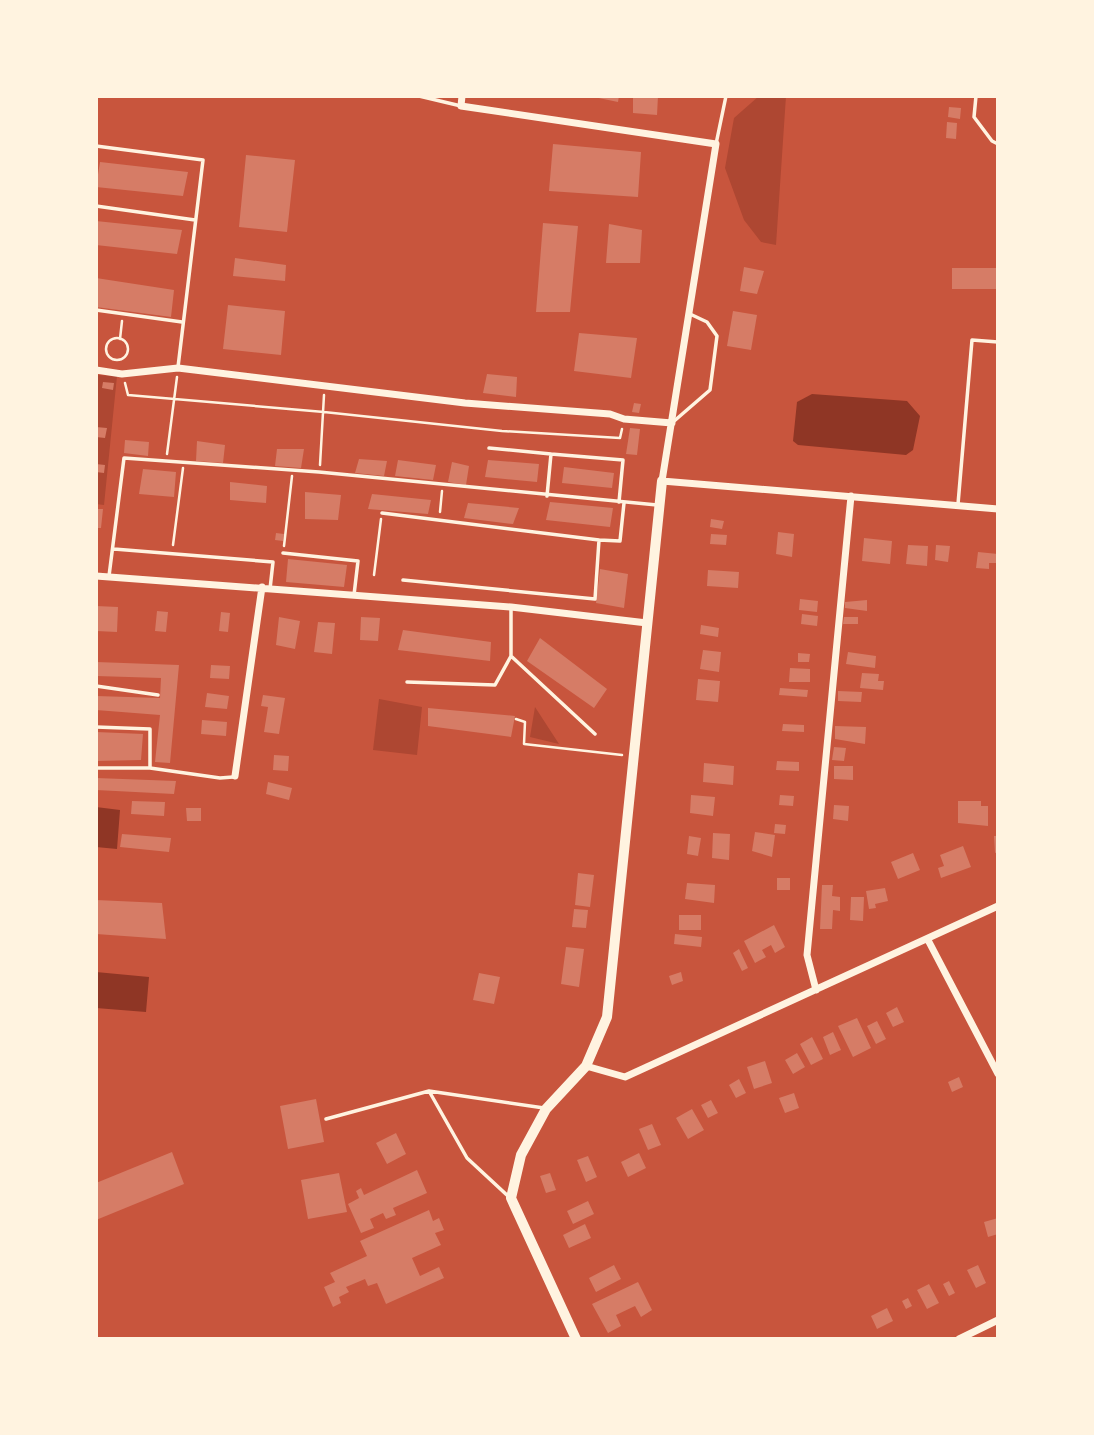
<svg xmlns="http://www.w3.org/2000/svg" width="1094" height="1435" font-family="'DejaVu Sans',sans-serif">
<style>
.green{fill:#ae4732}
.water{fill:#8f3625}
.building{fill:#d67c66}
.lines{fill:none;stroke-linecap:round;stroke-linejoin:round}
.path{stroke:#fff3e0;stroke-width:2.5}
.service{stroke:#fff3e0;stroke-width:3.5}
.minor{stroke:#fff3e0;stroke-width:7}
.tertiary{stroke:#fff3e0;stroke-width:10}
</style>
<rect width="100%" height="100%" fill="#c8553d"/>
<path class="green" d="M759 96H786L776 245 761 242 744 220 725 168 734 118Z
M96 375 117 376 104 505 96 504Z
M379 699 422 707 417 755 373 750Z
M535 707 559 744 530 737Z"/>
<path class="water" d="M812 394 907 401 920 416 913 450 906 455 798 445 793 441 797 402Z
M96 807 120 810 117 849 96 847Z
M96 972 149 977 146 1012 96 1008Z"/>
<path class="building" d="M589 96H619L618 102Z
M633 96H658L657 115 633 113Z
M949 107 961 108 960 119 948 117Z
M947 122 957 123 956 139 946 138Z
M553 144 641 152 638 197 549 191Z
M246 155 295 160 287 232 239 227Z
M100 162 188 172 183 196 96 187Z
M96 221 182 230 177 254 96 245Z
M543 223 578 226 570 312H536Z
M609 224 642 230 640 263H606Z
M235 258 286 265 285 281 233 276Z
M744 267 764 271 757 294 740 291Z
M952 268H998V289H952Z
M96 278 174 290 171 317 96 307Z
M228 305 285 311 281 355 223 349Z
M733 311 757 315 751 350 727 346Z
M579 333 637 338 631 378 574 371Z
M487 374 517 377 516 397 483 393Z
M103 382 114 383 113 390 102 388Z
M634 403 641 404 639 413 632 412Z
M96 427 107 428 105 438 96 437Z
M630 428 640 429 637 455 626 454Z
M125 440 149 442 148 456 124 453Z
M197 441 225 445 223 463 196 461Z
M277 449H304L301 468 275 466Z
M359 459 387 461 384 476 355 473Z
M398 460 436 465 433 480 395 476Z
M488 460 539 464 537 482 485 477Z
M452 462 469 466 466 485 448 482Z
M96 464 105 465 104 473 96 472Z
M564 467 614 473 612 488 562 483Z
M143 469 176 472 174 497 139 494Z
M230 482 267 486 266 503 230 500Z
M305 492 341 495 338 520 305 519Z
M372 494 431 500 428 514 368 509Z
M550 502 613 508 610 527 546 520Z
M468 503 519 508 513 524 464 518Z
M96 509H103L101 528H96Z
M711 519 724 521 722 529 710 527Z
M778 532 794 534 792 557 776 554Z
M276 533 284 534 283 541 275 540Z
M711 534 727 535 726 545 710 544Z
M864 538 892 541 890 564 862 561Z
M908 545 928 546 927 566 906 564Z
M936 545 950 546 948 562 935 560Z
M978 552 998 554V563H989V569L976 568Z
M288 559 347 565 344 587 286 582Z
M600 569 628 574 624 608 596 603Z
M708 570 739 572 738 588 707 586Z
M800 599 818 601 817 612 799 610Z
M867 600V611L845 608V602Z
M96 606 118 607 117 632 96 631Z
M157 611 168 612 166 632 155 631Z
M221 612 230 613 228 632 219 631Z
M802 614 818 616 817 626 801 624Z
M279 617 300 621 295 649 276 645Z
M361 617 380 618 378 641 360 640Z
M844 617H858V624H843Z
M318 622 335 623 332 654 314 652Z
M701 625 719 628 718 637 700 634Z
M403 630 491 642 490 661 398 650Z
M540 638 607 689 594 708 527 661Z
M703 650 721 652 719 672 700 669Z
M848 652 876 656 875 668 846 664Z
M798 653 810 654 809 662H798Z
M96 662 179 665 170 763 155 762 160 715 96 710V696L160 698 161 678 96 676Z
M211 665 230 666 229 679 210 678Z
M790 668 810 669V682H789Z
M862 673 879 674 878 681H884L883 690 860 688Z
M698 679 720 681 718 702 696 700Z
M780 688 808 690 807 697 779 695Z
M838 691 862 692 861 702 838 701Z
M207 693 229 696 227 709 205 707Z
M263 695 285 698 279 734 264 732 268 707 261 706Z
M428 708 515 716 511 737 428 726Z
M202 720 227 722 226 736 201 734Z
M783 724 804 725V732L782 731Z
M835 726 866 727 865 744 835 739Z
M96 732 143 734 141 760 96 761Z
M834 747 846 748 844 761 832 760Z
M274 755 289 756 288 771 273 770Z
M777 761 799 762V771L776 770Z
M704 763 734 766 733 785 703 782Z
M834 766H853V780L834 779Z
M96 778 176 781 174 794 96 790Z
M268 782 292 788 289 800 266 794Z
M691 795 715 797 713 816 690 813Z
M780 795 794 796 793 806 779 805Z
M132 801 165 802 164 816 131 814Z
M958 801H981V806H988V826L958 823Z
M834 805 849 806 848 821 833 819Z
M186 808H201V821H187Z
M775 824 786 825 785 834 774 833Z
M755 832 775 835 772 857 752 851Z
M713 833 730 834 729 860 712 858Z
M122 834 171 838 169 852 120 847Z
M689 836 701 838 698 856 687 854Z
M994 836H998V852L995 853Z
M963 846 971 867 941 878 938 868 944 866 940 855Z
M913 853 920 870 898 879 891 862Z
M578 873 594 875 590 907 575 905Z
M777 878H790V890H777Z
M687 883 715 885 714 903 685 899Z
M822 885H833L832 896 840 897V911L833 910 832 929H820Z
M885 888 888 901 875 904 876 908 869 909 866 891Z
M851 897H864L863 921 850 920Z
M96 900 162 903 166 939 96 934Z
M574 909 588 910 586 928 572 927Z
M679 915H701V930H679Z
M774 925 785 947 775 953 771 945 762 950 766 957 755 963 744 941Z
M675 934 702 937 701 947 674 944Z
M566 947 584 949 579 987 561 984Z
M739 949 748 968 742 971 733 953Z
M681 972 683 981 672 985 669 976Z
M479 973 500 977 494 1004 473 1000Z
M897 1007 904 1022 893 1027 886 1013Z
M857 1018 871 1048 853 1057 838 1026Z
M877 1021 886 1039 876 1044 867 1026Z
M833 1032 841 1050 830 1055 823 1037Z
M812 1037 823 1059 811 1065 800 1044Z
M797 1053 805 1067 793 1074 785 1060Z
M765 1061 772 1083 754 1089 747 1067Z
M959 1077 963 1087 952 1092 948 1082Z
M739 1079 746 1093 736 1098 729 1085Z
M794 1093 799 1108 785 1113 779 1098Z
M316 1099 324 1142 288 1149 280 1106Z
M711 1100 718 1113 708 1118 701 1105Z
M692 1109 704 1130 688 1139 676 1118Z
M652 1124 661 1145 648 1150 639 1129Z
M396 1133 406 1154 387 1164 376 1143Z
M172 1152 184 1184 96 1220V1183Z
M639 1153 646 1168 628 1177 621 1162Z
M588 1156 597 1177 586 1182 577 1160Z
M417 1170 427 1193 393 1208 396 1215 386 1219 383 1213 370 1219 374 1228 361 1233 348 1204 359 1198 356 1191 361 1188 364 1195Z
M339 1173 347 1212 308 1219 301 1180Z
M550 1173 556 1190 546 1193 540 1176Z
M588 1201 594 1214 573 1224 567 1211Z
M429 1210 433 1221 439 1218 444 1230 435 1233 441 1245 412 1258 420 1276 439 1267 444 1278 386 1304 377 1283 368 1286 365 1279 346 1287 349 1292 339 1297 341 1303 333 1307 324 1287 335 1282 330 1273 367 1256 360 1241Z
M998 1218V1234L988 1237 984 1222Z
M585 1224 591 1238 569 1248 563 1235Z
M614 1265 621 1279 596 1292 589 1278Z
M978 1265 986 1283 976 1288 967 1270Z
M949 1281 955 1293 949 1296 943 1284Z
M638 1282 652 1310 641 1317 635 1306 616 1315 621 1326 608 1333 592 1304Z
M929 1284 939 1303 927 1309 917 1290Z
M908 1298 912 1306 906 1309 902 1301Z
M887 1308 893 1321 877 1329 871 1316Z"/>
<g class="lines">
<path class="path" d="M106 349a11 11 0 1 1 22 0a11 11 0 1 1-22 0Z
M120 339 122 321
M125 383 128 395 324 412 502 431 620 438 622 429
M167 454 177 377
M320 465 324 395
M440 512 442 491
M173 545 183 468
M284 546 292 476
M374 575 381 519
M516 719 525 722 524 744 622 755"/>
<path class="service" d="M419 96 461 106
M976 96 974 117 992 141 998 144
M716 144 726 96
M96 146 203 160 178 367
M96 206 195 220
M96 310 182 322
M673 422 710 390 717 336 707 322 690 314
M489 448 551 454 547 496
M551 454 623 460 619 502
M958 504 972 340 998 342
M382 513 599 540
M114 549 273 562 270 589
M283 553 358 561 354 595
M109 576 124 458 319 472 657 505
M403 580 595 599 599 540 620 541 624 503
M511 656 595 734
M407 682 495 685 511 656V608
M96 686 158 695
M96 727 150 729V768
M96 768H150L220 778 233 777
M326 1119 429 1091
M509 1197 467 1158 429 1091 544 1108"/>
<path class="minor" d="M462 96 461 106 716 144 662 481 998 509
M96 370 122 374 178 368 465 403 610 414 624 419 672 423
M96 576 511 607 647 623
M235 776 262 587
M928 940 998 1074
M816 990 807 955 851 496
M586 1066 625 1077 998 906
M959 1339 998 1320"/>
<path class="tertiary" d="M576 1339 511 1198 521 1155 546 1109 586 1066 607 1017 662 481"/>
</g>
<rect width="1094" height="1435" fill="none" stroke="#fff3e0" stroke-width="196"/>
</svg>
